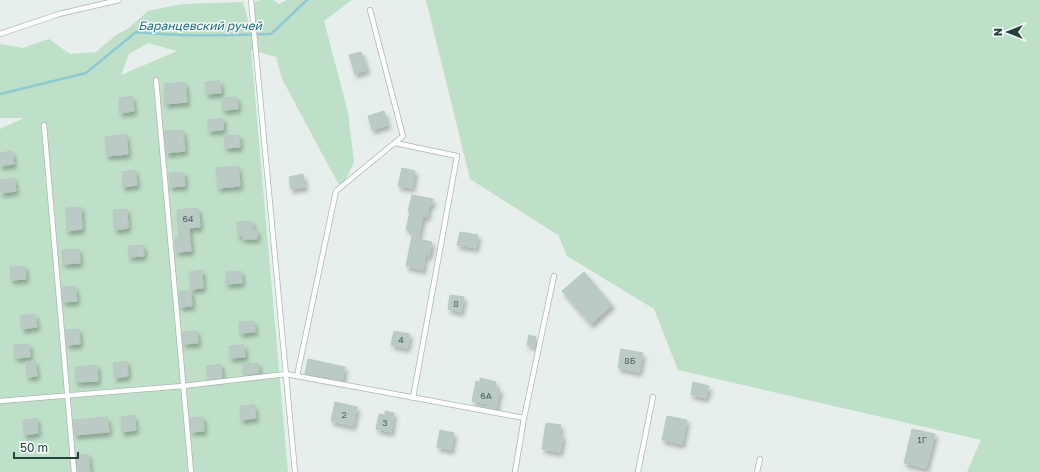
<svg xmlns="http://www.w3.org/2000/svg" width="1040" height="472" font-family="'Golos Text',sans-serif">
<style>
.green{fill:#bfe0c8;fill-rule:evenodd}
.lines{fill:none;stroke-linecap:round;stroke-linejoin:round}
.stream{stroke:#8ec9d4;stroke-width:2.5}
.building{fill:#bbcac4;stroke:#b8c9c2;filter:url(#shadow)}
.lane-casing{stroke:#a8b8b2;stroke-width:6}
.lane{stroke:#fff;stroke-width:4.5}
.labels{text-anchor:middle;dominant-baseline:central;stroke-width:3;stroke-linejoin:round;paint-order:stroke}
.number-label{font-size:9px;fill:#4a645c}
.water-label{font-size:12px;font-style:italic;fill:#1c6f80;stroke:#f7fbf9}
</style>
<defs>
<filter id="shadow"><feDropShadow dx="2.5" dy="4" stdDeviation="2" flood-color="#0004"/></filter>
</defs>
<rect width="100%" height="100%" fill="#e6efeb"/>
<path class="green" d="M260 0H273L279 4 287 0H352L324 21 348 112 354 162 341 189 282 79 276 57 251 50 288 472H0V129L24 118H0V45L1 44 23 48 49 39 70 54 96 52 116 35 129 28 148 11 182 4 243 2 250 27 255 2ZM148 43 177 51 121 75 129 54Z
M426 0H1040V472H967L981 440 678 370 654 309 567 256 558 235 470 179Z"/>
<g class="lines">
<path class="stream" d="M0 94 86 73 136 32C181 37 226 35 271 34L307 0"/>
</g>
<path class="building" d="M361 52 367 70 355 74 349 55Z
M220 81 221 93 206 94 205 82Z
M185 82 187 102 165 104 164 84Z
M132 96 134 111 120 113 119 98Z
M237 97 238 109 223 110 222 98Z
M384 111 388 125 372 130 368 116Z
M223 118V130L208 131V120Z
M183 130 185 151 166 153 164 131Z
M126 134 128 154 107 156 105 137Z
M239 135 240 147 225 148 224 136Z
M12 151 14 164 0 166V153Z
M238 166 240 186 218 188 216 168Z
M402 168 415 171 412 188 398 186Z
M135 170 137 185 123 187 122 172Z
M184 172 185 186 170 187 169 173Z
M303 174 305 187 291 189 289 177Z
M14 178 16 191 1 193 0 180Z
M412 195 433 199 431 206 429 205 427 217 423 216 418 239 432 242 429 256 425 255 423 270 406 266 413 231 406 230 410 212H408Z
M81 207 82 229 67 231 66 208Z
M198 208 200 227 189 228 191 251 176 252 175 238H179L177 210Z
M127 209 128 228 115 230 113 210Z
M252 221 253 230H257V239H243L242 235 238 236 237 222Z
M460 232 478 235 476 248 457 245Z
M143 245 144 256 129 257 128 246Z
M79 249 80 263 63 264 62 250Z
M25 266 26 279 11 280 10 267Z
M202 270 203 288 191 289 189 272Z
M241 271 242 283 226 284V272Z
M584 272 612 305 591 324 562 291Z
M75 286 77 301 63 302 62 287Z
M179 291H191L192 306 180 307Z
M450 295 464 297 461 312 448 309Z
M35 314 37 327 22 329 20 316Z
M254 321 255 332 240 333 239 322Z
M79 329 80 344 67 345 66 330Z
M197 331 198 343 183 344 182 332Z
M394 331 410 334 407 348 391 345Z
M529 335 536 337 535 346 527 345Z
M29 344 30 357 15 358 14 345Z
M244 345 245 357 230 358 229 346Z
M621 349 643 353 639 372 618 368Z
M308 359 345 367 342 381 305 374Z
M35 361 37 376 27 377 26 362Z
M127 361 128 376 115 378 113 363Z
M258 363 259 373 244 375 243 364Z
M221 364 222 378 208 379 206 366Z
M97 365 98 381 76 382 75 367Z
M480 378 496 382 494 388 500 389 496 409 487 407 488 404 472 401 476 381 480 382Z
M693 382 709 386 706 398 691 395Z
M335 402 357 407 353 426 331 421Z
M254 405 256 418 241 420 240 406Z
M385 411 394 413 391 432 376 429 379 414 385 415Z
M134 415 136 430 122 432 121 417Z
M667 416 687 420 682 444 662 440Z
M107 417 109 432 75 435 73 420Z
M203 417 204 431 191 432 190 418Z
M37 418 38 433 24 435 23 420Z
M546 423 561 425 559 434 563 435 560 452 542 449Z
M912 429 935 434 926 468 904 463Z
M440 430 454 433 451 450 437 447Z
M88 454 90 472H78L76 455Z"/>
<g class="lines">
<defs>
<path id="lane" d="M251 0 295 472
M0 34 59 14 119 0
M156 80 191 472
M44 125 74 472
M395 143 457 156 413 398
M297 376 336 191 403 136 370 10
M0 401 183 386 286 374 524 418
M515 472 524 418 554 276
M638 472 653 397
M757 472 760 459"/>
</defs>
<use href="#lane" class="lane-casing"/>
<use href="#lane" class="lane"/>
</g>
<g class="labels">
<g class="number-label">
<text x="188" y="218">64</text>
<text x="456" y="303">8</text>
<text x="401" y="339">4</text>
<text x="630" y="360">8Б</text>
<text x="486" y="395">6А</text>
<text x="344" y="414">2</text>
<text x="385" y="422">3</text>
<text x="922" y="439">1Г</text>
</g>
<g class="water-label">
<text x="200" y="25">Баранцевский ручей</text>
</g>
</g>
<g transform="translate(1008 32) rotate(270)" stroke="#f7fbf9" stroke-width="3" paint-order="stroke">
<path d="M0-3L7 15L0 10L-7 15Z" fill="#24423a"/>
<text y="-6" font-size="11" font-weight="bold" text-anchor="middle" fill="#24423a">N</text>
</g>
<path d="M14 452v6h64v-6" fill="none" stroke="#24423a" stroke-width="2"/>
<text x="20" y="452" font-size="12" fill="#24423a" stroke="#f7fbf9" stroke-width="3" paint-order="stroke">50 m</text>
</svg>
